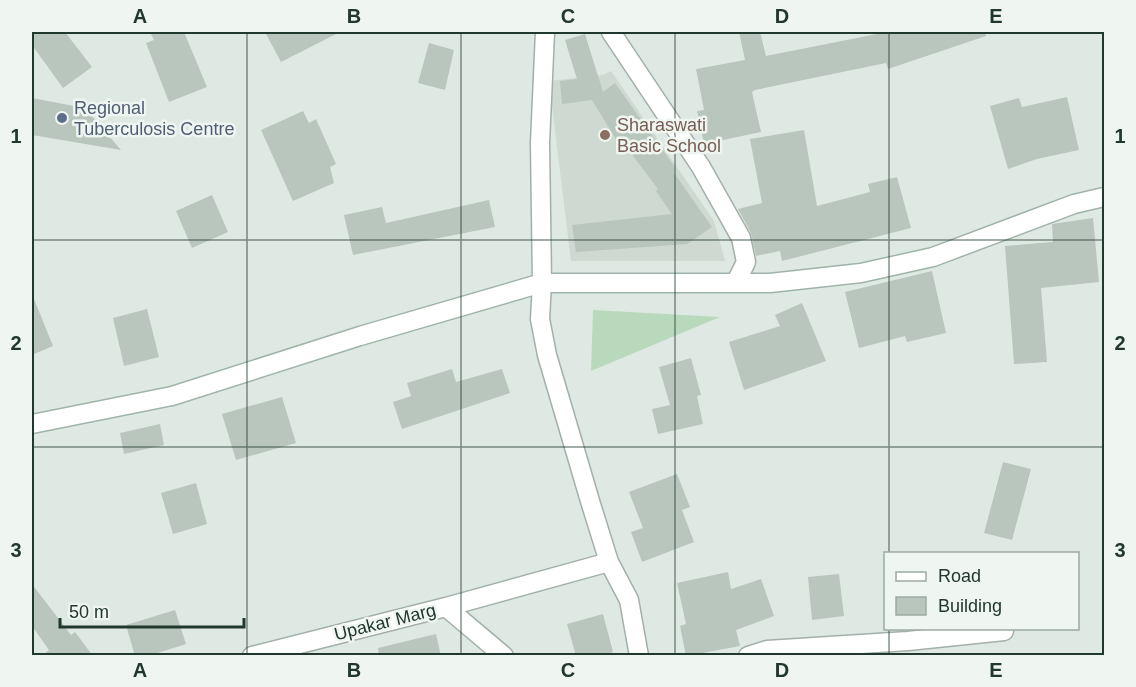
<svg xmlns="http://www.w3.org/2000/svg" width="1136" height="687" font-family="Helvetica,sans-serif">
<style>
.built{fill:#cdd9d1}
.green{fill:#b9d9bc}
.building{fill:#b8c6be}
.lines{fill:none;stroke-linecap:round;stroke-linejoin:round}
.street-casing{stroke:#a2b0a9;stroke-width:21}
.secondary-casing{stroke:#9fb4a9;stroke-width:21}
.street{stroke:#fff;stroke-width:18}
.secondary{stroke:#fff;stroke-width:18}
.grid{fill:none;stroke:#21382e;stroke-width:1.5;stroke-opacity:0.55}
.service-dot{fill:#5c6f8a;stroke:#eff6f1;stroke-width:2}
.education-dot{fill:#8d6e63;stroke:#eff6f1;stroke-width:2}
.labels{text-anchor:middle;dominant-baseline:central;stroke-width:5;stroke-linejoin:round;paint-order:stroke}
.service-label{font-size:18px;fill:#4e5e75;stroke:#eff6f1;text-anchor:start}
.education-label{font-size:18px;fill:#785e54;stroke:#eff6f1;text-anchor:start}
.street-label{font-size:18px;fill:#21382e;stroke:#eff6f1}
.neatline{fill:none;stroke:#21382e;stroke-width:2}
.grid-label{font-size:20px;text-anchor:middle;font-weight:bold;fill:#21382e}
</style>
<rect width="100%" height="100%" fill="#dfe9e3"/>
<path class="built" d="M611 71 714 221 725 261H571L549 81 603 75Z"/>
<path class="green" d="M593 310 720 317 591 371Z"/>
<path class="building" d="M32 32H65L92 67 63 88 32 45Z
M150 32H184L207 87 169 102 146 43 154 40Z
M265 32H340L281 62Z
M739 32H760L766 56 887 32H985L986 36 888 69 886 63 755 90 752 92 761 132 704 144 697 111 704 110 696 69 745 60Z
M585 34 603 92 615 83 674 166V173L712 227 687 244 576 252 572 225 672 214 656 191 658 189 627 148 623 151 592 100 562 104 560 81 577 79 565 40Z
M429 43 454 50 445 90 418 83Z
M1067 97 1079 150 1037 159 1008 169 990 106 1019 98 1022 107Z
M32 98 85 108 121 150 32 135Z
M303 111 309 123 316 119 336 164 330 167 334 183 293 201 261 130Z
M804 130 817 206 870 192 868 184 897 177 911 228 782 261 780 251 756 256 751 233 738 209 762 203 750 139Z
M212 195 228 232 192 248 176 211Z
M489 200 495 227 353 255 344 215 382 207 386 223Z
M1093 218 1099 282 1041 288 1047 362 1014 364 1005 246 1053 242 1052 224Z
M932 271 946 333 907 342 905 336 859 348 845 292Z
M32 294 53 346 32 355Z
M802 303 826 361 744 390 729 342 780 326 775 315Z
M147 309 159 357 124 366 113 318Z
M691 358 701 395 697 396 703 424 658 434 652 409 670 405 659 367Z
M452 369 456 382 502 369 510 393 402 429 393 402 411 396 407 383Z
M282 397 296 443 236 460 222 414Z
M160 424 164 445 124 454 120 433Z
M1003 462 1031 469 1012 540 984 533Z
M677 474 690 507 682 510 694 542 642 562 631 532 643 528 629 492Z
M196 483 207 524 173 534 161 493Z
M728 572 731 589 761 579 774 616 736 630 740 646 686 656 680 626 686 624 677 583Z
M839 574 844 616 812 620 808 577Z
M32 584 71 635 75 632 93 656H42L49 650 32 626Z
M175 610 186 644 148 656H135L126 625Z
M603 614 613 652 599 656H576L567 624Z
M436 634 441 656H379L378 648Z"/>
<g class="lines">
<defs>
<path id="street" d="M545 32 540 143 542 283 540 319 547 355 590 501 609 562 629 600 639 656
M611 32 701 167 741 238 746 262 736 282
M446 607 609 562
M252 656 446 607 504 656
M748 656 767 650 908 641 1004 631"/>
<path id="secondary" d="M32 424 172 396 360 336 542 283H770L861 273 933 257 1074 204 1104 197"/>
</defs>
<use href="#street" class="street-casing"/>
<use href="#secondary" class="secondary-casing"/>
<use href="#street" class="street"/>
<use href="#secondary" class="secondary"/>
</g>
<path class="grid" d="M247 32V656M461 32V656M675 32V656M889 32V554M32 240H1104M32 447H1104M889 628V656"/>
<circle class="service-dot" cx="62" cy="118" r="6"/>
<circle class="education-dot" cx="605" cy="135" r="6"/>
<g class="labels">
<g class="service-label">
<text x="74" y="108">Regional<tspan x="74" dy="21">Tuberculosis Centre</tspan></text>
</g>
<g class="education-label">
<text x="617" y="125">Sharaswati<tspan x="617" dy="21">Basic School</tspan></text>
</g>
<g class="street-label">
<text transform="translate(385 622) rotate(-14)">Upakar Marg</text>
</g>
</g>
<rect width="1136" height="687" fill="none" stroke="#eff6f1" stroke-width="66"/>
<rect x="884" y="552" width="195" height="78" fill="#eff6f1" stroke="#9daaa3" stroke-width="1.5"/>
<rect x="896" y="572" width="30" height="9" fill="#ffffff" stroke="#9daaa3" stroke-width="1.5"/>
<text x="938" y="582" font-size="18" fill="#21382e">Road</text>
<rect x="896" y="597" width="30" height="18" fill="#b8c6be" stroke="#9daaa3" stroke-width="1.5"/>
<text x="938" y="612" font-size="18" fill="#21382e">Building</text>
<path d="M60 618v9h184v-9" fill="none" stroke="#21382e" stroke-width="3"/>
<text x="69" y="618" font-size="18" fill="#21382e" stroke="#eff6f1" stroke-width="4.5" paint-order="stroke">50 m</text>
<rect x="33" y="33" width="1070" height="621" class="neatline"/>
<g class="grid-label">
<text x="140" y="23">A</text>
<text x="354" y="23">B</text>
<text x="568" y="23">C</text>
<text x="782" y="23">D</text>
<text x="996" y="23">E</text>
<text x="16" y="143">1</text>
<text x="1120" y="143">1</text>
<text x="16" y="350">2</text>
<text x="1120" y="350">2</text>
<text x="16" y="557">3</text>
<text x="1120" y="557">3</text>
<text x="140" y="677">A</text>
<text x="354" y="677">B</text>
<text x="568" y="677">C</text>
<text x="782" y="677">D</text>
<text x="996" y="677">E</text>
</g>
</svg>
